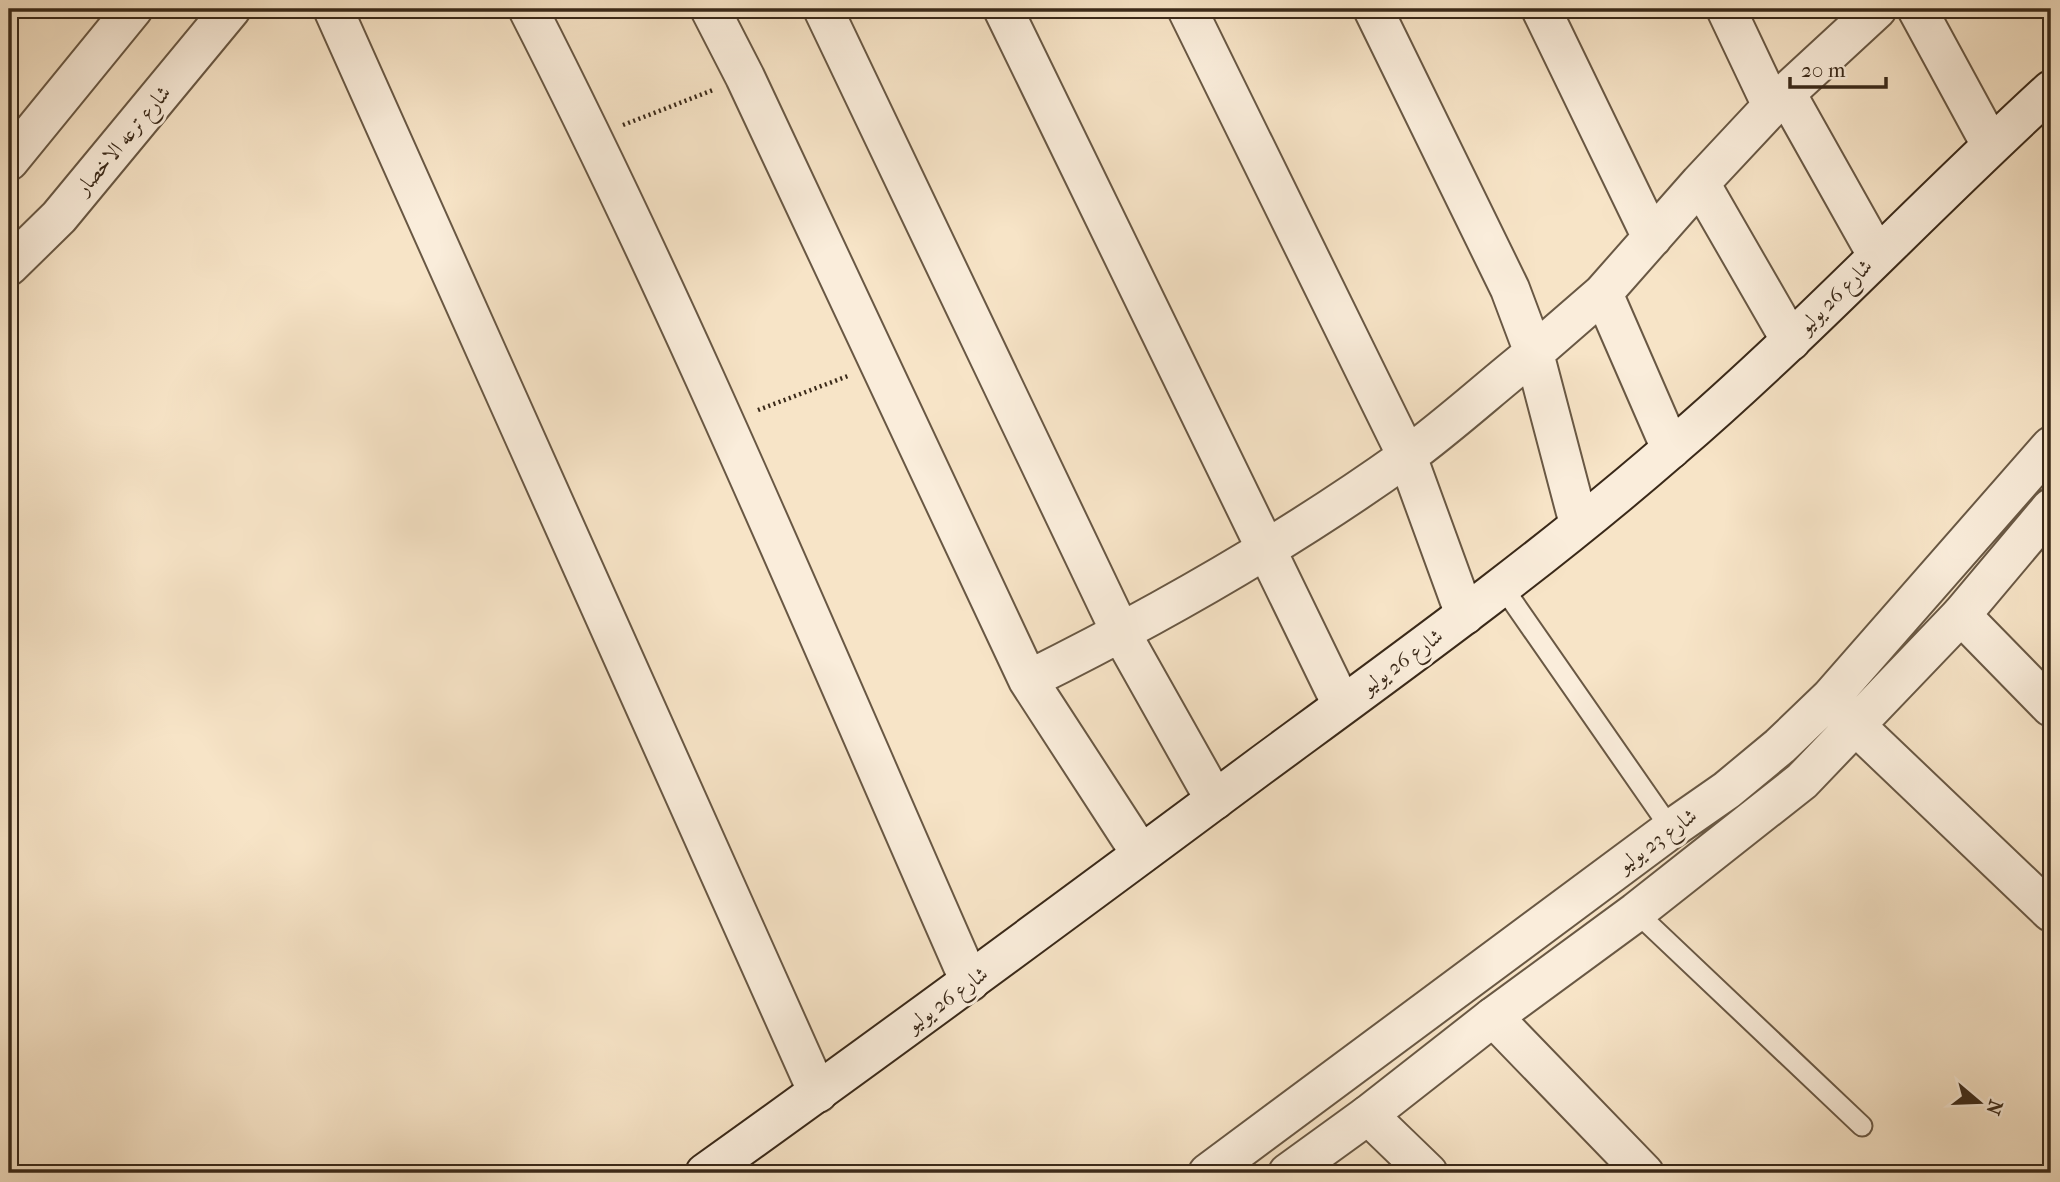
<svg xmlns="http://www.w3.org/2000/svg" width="2060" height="1182" font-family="'IM FELL French Canon',Amiri,serif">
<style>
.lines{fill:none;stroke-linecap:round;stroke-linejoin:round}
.service-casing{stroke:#695844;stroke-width:23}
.minor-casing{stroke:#695844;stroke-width:42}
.tertiary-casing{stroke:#695844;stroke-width:42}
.secondary-casing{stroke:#3a2919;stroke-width:42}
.path{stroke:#3a2919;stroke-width:4.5;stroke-dasharray:2 3.5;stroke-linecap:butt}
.service{stroke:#faeddb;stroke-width:19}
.minor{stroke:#faeddb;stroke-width:38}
.tertiary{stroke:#faeddb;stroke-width:38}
.secondary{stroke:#faeddb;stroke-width:38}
.labels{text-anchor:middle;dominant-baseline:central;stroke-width:6;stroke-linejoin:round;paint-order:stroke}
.street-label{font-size:21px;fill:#3a2919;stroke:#faeddb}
</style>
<rect width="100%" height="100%" fill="#f7e4c7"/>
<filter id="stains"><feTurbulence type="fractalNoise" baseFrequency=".00286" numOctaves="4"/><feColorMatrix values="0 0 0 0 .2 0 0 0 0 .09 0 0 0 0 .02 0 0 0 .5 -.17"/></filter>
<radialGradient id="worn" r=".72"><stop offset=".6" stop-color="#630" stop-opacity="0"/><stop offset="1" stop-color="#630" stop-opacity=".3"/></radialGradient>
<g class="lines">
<defs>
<path id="service" d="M1502 586 1671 829
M1636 912 1862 1126"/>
<path id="minor" d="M333 9 818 1093
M528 9C690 326 826 656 970 982
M710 9 745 77 1028 680 1141 854
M823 9 1121 633 1215 800
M1003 9 1342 705
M1187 9 1407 456 1465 615
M1373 9 1510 289 1534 353 1603 293 1700 183
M1541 9 1652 238
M1726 9 1772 106
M1917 9 1991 145
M1786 93 1877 255
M9 161 133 9
M9 266 59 217 231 9
M1603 293 1671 449
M1791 341 1700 183 1772 106 1877 9
M1961 615 2051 707
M1028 680C1159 615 1287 542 1406 457 1450 425 1491 387 1534 353L1579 524
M1855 725 2051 912
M1493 1017 1644 1173
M1368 1115 1428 1173"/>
<path id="tertiary" d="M1208 1173 1671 829 1727 790 1780 746 1830 698 2051 446
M1288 1173 1368 1115 1493 1017 1636 912 1802 781 1961 615 2051 508"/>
<path id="secondary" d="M705 1173C891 1040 1075 904 1259 767 1399 664 1541 562 1672 448 1804 335 1923 207 2051 90"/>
</defs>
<use href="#service" class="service-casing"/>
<use href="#minor" class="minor-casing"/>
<use href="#tertiary" class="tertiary-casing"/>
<use href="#secondary" class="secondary-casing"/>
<path class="path" d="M623 125 713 90
M758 410 848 376"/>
<use href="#service" class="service"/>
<use href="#minor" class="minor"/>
<use href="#tertiary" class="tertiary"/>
<use href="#secondary" class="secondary"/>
</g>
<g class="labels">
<g class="street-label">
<text transform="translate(123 140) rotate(-50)">شارع ترعه الاخصار</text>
<text transform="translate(1835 296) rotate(-45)">شارع 26 يوليو</text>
<text transform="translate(1402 661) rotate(-36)">شارع 26 يوليو</text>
<text transform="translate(1657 840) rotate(-36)">شارع 23 يوليو</text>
<text transform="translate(947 999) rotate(-36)">شارع 26 يوليو</text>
</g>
</g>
<rect width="2060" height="1182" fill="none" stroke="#f7e4c7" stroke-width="35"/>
<rect x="10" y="10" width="2039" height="1161" fill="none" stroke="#3a2919" stroke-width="3.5"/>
<rect x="18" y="18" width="2025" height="1147" fill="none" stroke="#3a2919" stroke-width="2"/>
<g transform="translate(1979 1102) rotate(109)" stroke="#faeddb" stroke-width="5" paint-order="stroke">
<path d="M0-5L12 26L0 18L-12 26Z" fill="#3a2919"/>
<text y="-10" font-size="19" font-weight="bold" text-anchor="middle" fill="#3a2919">N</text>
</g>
<path d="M1790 77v10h96v-10" fill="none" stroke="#3a2919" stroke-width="3.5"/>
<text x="1801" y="77" font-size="21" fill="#3a2919" stroke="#faeddb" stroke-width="5" paint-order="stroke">20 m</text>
<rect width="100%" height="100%" filter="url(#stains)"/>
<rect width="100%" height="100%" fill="url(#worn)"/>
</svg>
